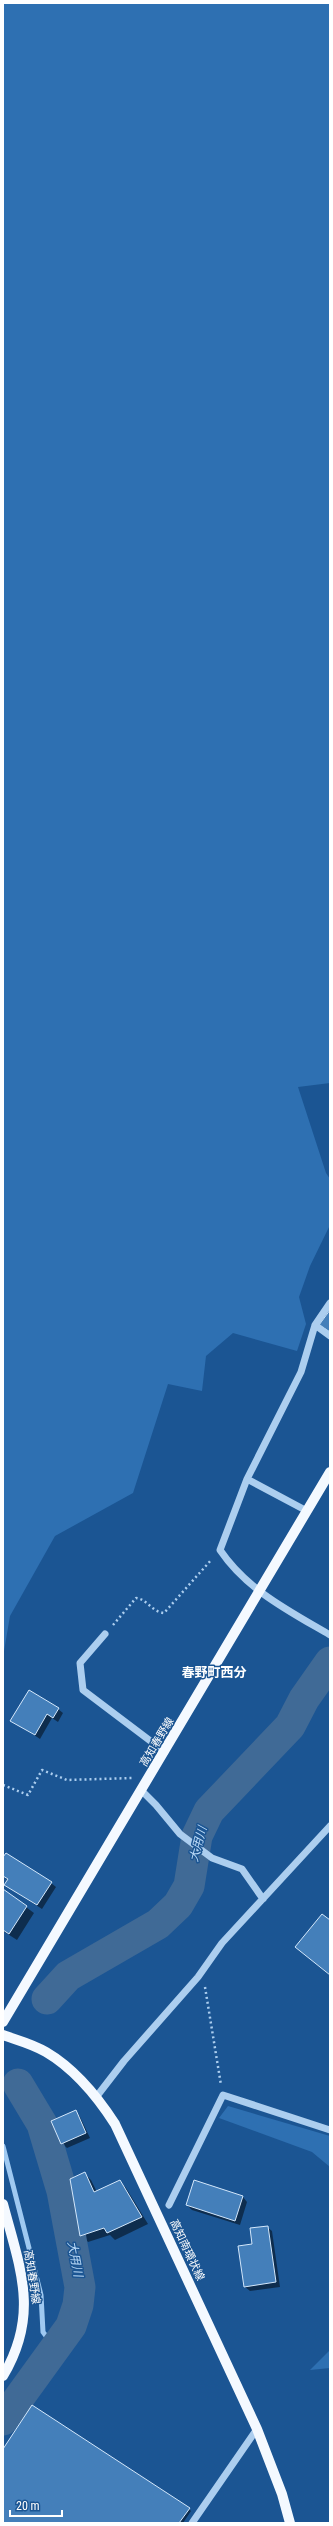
<svg xmlns="http://www.w3.org/2000/svg" width="333" height="2526" font-family="'Roboto Condensed','Noto Sans JP',sans-serif">
<style>
.green{fill:#2e70b2}
.shadow{fill:#0007}
.lines{fill:none;stroke-linecap:round;stroke-linejoin:round}
.stream{stroke:#9fc9f1;stroke-width:5}
.river{stroke:#406a96;stroke-width:31}
.building{fill:#447fba;stroke:#d3e7fb}
.path{stroke:#acceef;stroke-width:2.5;stroke-dasharray:2 3;stroke-linecap:butt}
.minor{stroke:#acceef;stroke-width:7}
.major{stroke:#f4f9ff;stroke-width:10}
.labels{text-anchor:middle;dominant-baseline:central;stroke-width:3;stroke-linejoin:round;paint-order:stroke}
.street-label{font-size:11px;fill:#fff;stroke:#1b5593}
.water-label{font-size:12px;font-style:italic;fill:#b8d8f6;stroke:#1b5593}
.quarter-label{font-size:13px;font-weight:bold;fill:#fff;stroke:#1b5593}
</style>
<rect width="100%" height="100%" fill="#1b5593"/>
<path class="green" d="M3 3H330V1083L298 1087 326 1173 330 1179V1225L310 1266 299 1297 306 1324 297 1351 233 1333 206 1356 202 1391 168 1384 133 1493 55 1536 10 1616 3 1657Z
M228 2106 330 2136V2167L312 2152 219 2118Z
M330 2350V2368L310 2370Z"/>
<path class="shadow" d="M58 1709 63 1713 58 1722 52 1718 40 1739 12 1720Z
M3 1859 51 1883 56 1887 42 1909 5 1885 8 1880 3 1876Z
M3 1890 34 1913 17 1940 3 1931Z
M330 1922V1975L296 1947Z
M76 2112 80 2117 90 2138 67 2148 62 2143Z
M84 2173 91 2180 97 2192 119 2181 126 2188 148 2224 115 2240 110 2235 88 2242 81 2235Z
M243 2197 247 2202 240 2225 192 2210 187 2205Z
M267 2227 272 2231 280 2287 250 2291 245 2287 253 2245Z
M3 2450 189 2509 191 2511 183 2523H3Z"/>
<g class="lines">
<path class="stream" d="M3 2146 41 2295 43 2332 55 2348"/>
<path class="river" d="M47 1999 68 1976 158 1924 178 1905 189 1886 197 1836 209 1811 290 1726 304 1699 330 1662
M3 2420 71 2326 78 2305 80 2287 62 2191 42 2124 18 2084"/>
</g>
<path class="building" d="M330 1310V1332L319 1325Z
M29 1690 59 1708 53 1718 47 1714 35 1735 10 1721Z
M6 1853 52 1882 37 1905 4 1885 8 1879 3 1876V1857Z
M3 1889 27 1906 9 1934 3 1930Z
M322 1914 330 1920V1975L295 1947Z
M76 2110 86 2133 61 2144 51 2121Z
M85 2172 94 2192 120 2180 142 2217 107 2233 104 2228 80 2236 70 2179Z
M194 2180 243 2196 235 2221 186 2205Z
M268 2226 276 2282 244 2287 238 2246 252 2244 250 2228Z
M32 2405 190 2508 179 2523H3V2449Z"/>
<g class="lines">
<path class="path" d="M113 1625 136 1598C147 1599 152 1612 164 1613L212 1559
M3 1785 28 1795 42 1770 67 1780 133 1778
M205 1987 221 2085"/>
<path class="minor" d="M330 1303 315 1325 330 1336
M247 1479 220 1550C247 1590 289 1611 330 1635
M307 1511 247 1479 301 1372 315 1325
M105 1634 80 1663 83 1690 165 1752
M142 1791 156 1805 180 1834 212 1858 242 1869 263 1899
M97 2096 124 2061 198 1977 222 1943 330 1826
M169 2205 223 2095 330 2130
M192 2523 257 2429"/>
<path class="major" d="M3 2022 330 1472
M3 2035C17 2040 33 2044 46 2052 75 2069 97 2096 115 2124L257 2429 282 2494 290 2523
M3 2204C20 2268 40 2314 3 2376"/>
</g>
<g class="labels">
<g class="street-label">
<text transform="translate(157 1742) rotate(-59)">高知春野線</text>
<text transform="translate(187 2250) rotate(65)">高知南環状線</text>
<text transform="translate(32 2277) rotate(81)">高知春野線</text>
</g>
<g class="water-label">
<text transform="translate(198 1844) rotate(-75)">大用川</text>
<text transform="translate(75 2259) rotate(79)">大用川</text>
</g>
<g class="quarter-label">
<text x="214" y="1672">春野町西分</text>
</g>
</g>
<rect width="333" height="2526" fill="none" stroke="#ffffff" stroke-width="8"/>
<path d="M10 2510v6h52v-6" fill="none" stroke="#ffffff" stroke-width="2"/>
<text x="16" y="2510" font-size="12" fill="#ffffff" stroke="#1b5593" stroke-width="3" paint-order="stroke">20 m</text>
</svg>
